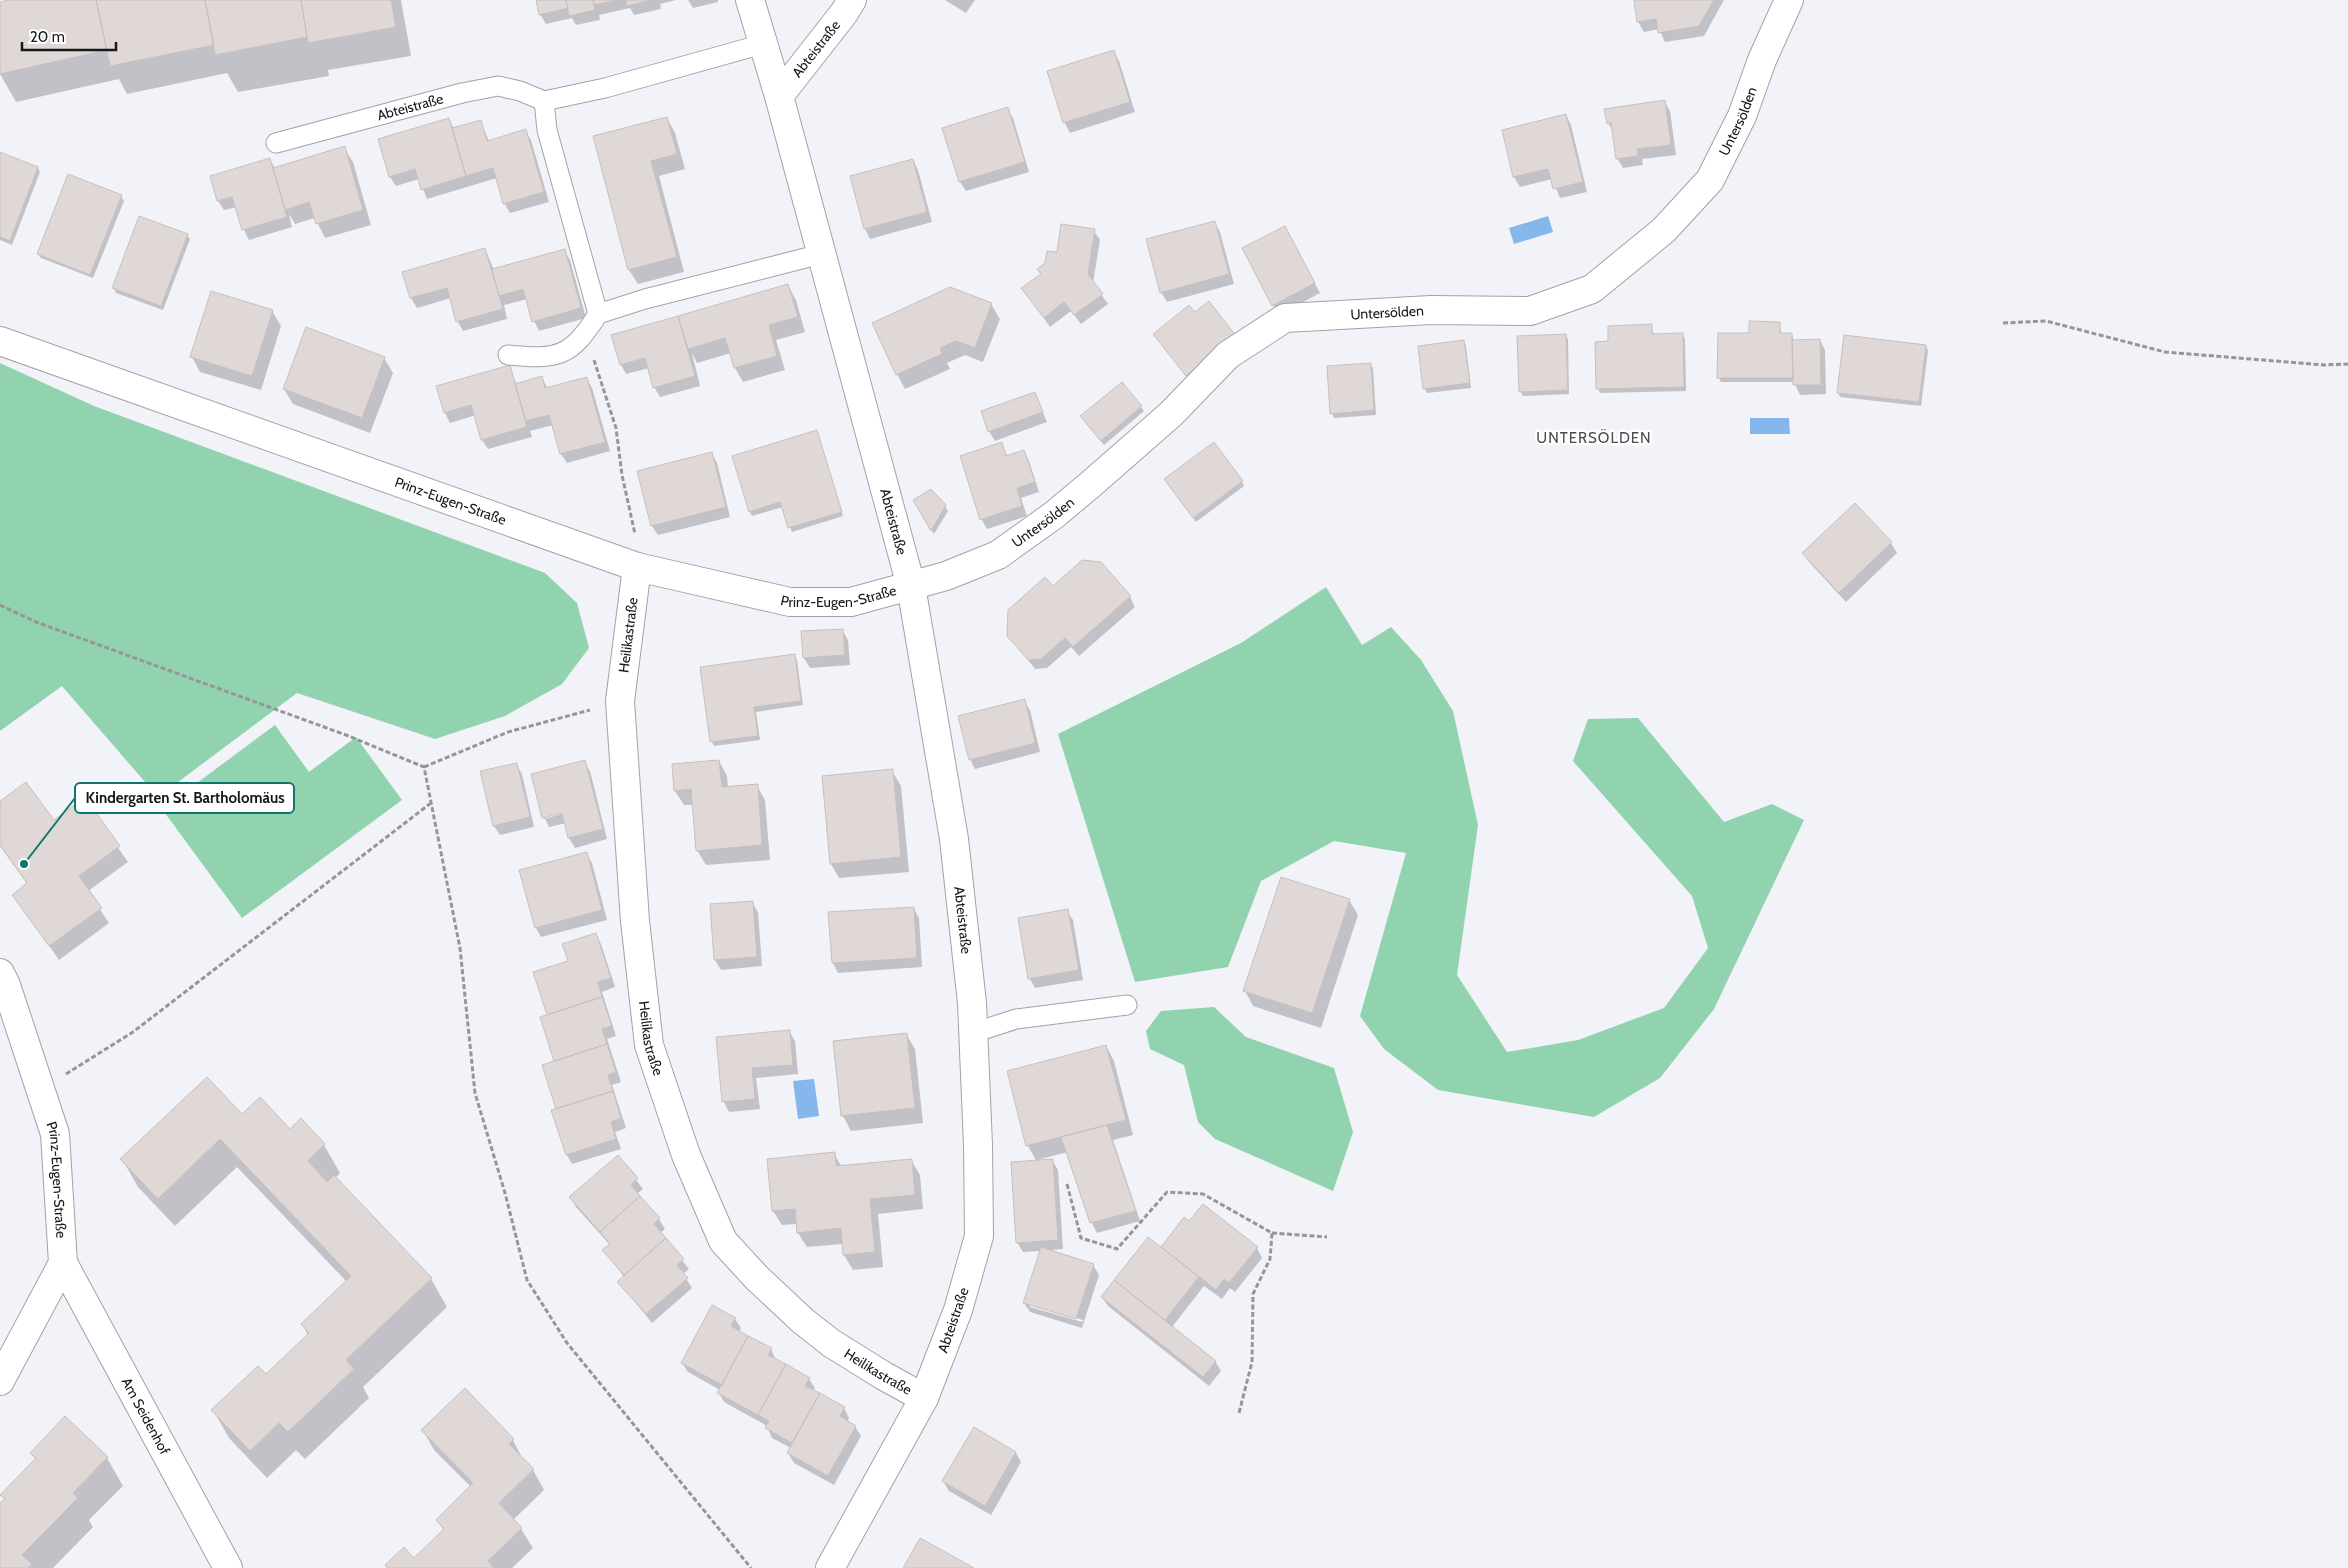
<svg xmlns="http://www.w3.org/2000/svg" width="2348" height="1568" font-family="Cabin,sans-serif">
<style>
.green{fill:#92d3af}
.water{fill:#85b7ed}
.shadow{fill:#0003;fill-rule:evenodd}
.building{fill:#dfd8d6;stroke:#c7c0be}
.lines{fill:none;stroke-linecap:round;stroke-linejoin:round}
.lane-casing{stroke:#a2a3a9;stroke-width:21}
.street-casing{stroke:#a2a3a9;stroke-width:30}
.path{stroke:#95959a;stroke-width:3;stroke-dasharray:5 2.5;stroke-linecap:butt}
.lane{stroke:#fff;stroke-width:19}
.street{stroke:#fff;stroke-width:28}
.labels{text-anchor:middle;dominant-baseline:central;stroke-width:4.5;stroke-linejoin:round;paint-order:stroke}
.street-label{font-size:14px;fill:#161719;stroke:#fff}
.neighbourhood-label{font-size:15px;letter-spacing:1px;fill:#4c4c51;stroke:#fff}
.leader{fill:none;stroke:#0f766e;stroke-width:2}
.callout-dot{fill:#0f766e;stroke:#fff;stroke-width:2}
.callout{fill:#fff;stroke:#0f766e;stroke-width:2}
.callout-label{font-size:15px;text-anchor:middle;font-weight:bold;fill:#161719}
</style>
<rect width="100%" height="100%" fill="#f2f2f9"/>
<path class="green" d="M0 363 94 406 545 573 577 603 589 648 562 684 505 716 435 739 297 693 158 797 62 686 0 731Z
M1326 587 1362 645 1391 627 1421 660 1453 711 1478 825 1457 975 1507 1052 1578 1040 1664 1008 1708 948 1692 896 1573 761 1588 719 1638 718 1724 822 1772 804 1804 820 1714 1009 1660 1078 1594 1117 1438 1090 1384 1049 1360 1016 1406 853 1334 841 1261 881 1228 967 1135 982 1058 734 1241 643Z
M275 725 309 772 356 737 402 800 242 918 162 809Z
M1214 1007 1246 1037 1334 1068 1353 1132 1333 1191 1215 1139 1198 1122 1184 1065 1150 1049 1146 1031 1161 1011Z"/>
<path class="water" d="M1548 216 1553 232 1514 244 1509 228Z
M1750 418H1789L1790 434H1750Z
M814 1079 819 1116 798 1119 793 1081Z"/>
<path class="shadow" d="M14 0H401L411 56 328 70 329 76 238 92 227 73 127 94 119 79 16 102 0 74V3Z
M537 0H676L660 4 661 9 634 15 630 8 599 15 600 20 576 25 572 18 546 24 540 14Z
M688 0H718V2L693 8Z
M945 0H975L966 13Z
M1635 0H1724L1704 36 1665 42 1659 29 1644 32 1638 22Z
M1113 51 1119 61 1135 112 1070 133 1065 123 1049 72Z
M1664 101 1670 111 1676 155 1642 159 1643 165 1623 168 1617 158 1614 133 1608 123Z
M1007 109 1013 118 1029 172 966 191 960 182 944 128Z
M1566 115 1571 125 1587 192 1560 198 1552 179 1520 187 1514 177 1503 130Z
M667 118 675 133 685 169 659 176 684 272 638 284 629 270 594 137Z
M449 119 454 129 480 121 489 141 525 131 531 140 549 202 510 213 504 203 497 178 427 199 419 179 396 186 390 177Z
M344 148 353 162 371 225 325 238 315 218 295 224 289 214 292 227 249 240 244 230 237 207 224 210 218 201 211 177 270 160 275 168Z
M0 153 38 168 40 172 12 245 0 240Z
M913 160 918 170 932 222 870 239 865 229 851 177Z
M121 196 124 201 93 278 41 258 38 254Z
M1214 222 1220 232 1234 284 1167 302 1161 292Z
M1094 231 1100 240 1093 283 1108 304 1081 324 1071 311 1050 327 1023 288 1042 274 1058 253Z
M187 235 190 239 163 310 116 293 114 288Z
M1290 237 1320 293 1279 315 1244 249Z
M485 249 494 270 564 250 570 260 586 318 539 331 534 321 527 299 504 305 507 319 463 331 458 322 451 298 417 308 411 298 404 272Z
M788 286 796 300 805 332 776 340 785 370 743 382 735 368 731 353 697 363 692 353 700 386 660 397 654 387 649 368 626 374 621 365 612 336Z
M991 304 1000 319 983 362 965 355 947 363 950 369 905 389 897 374Z
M272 311 281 326 261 390 200 372 192 357Z
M1195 313 1235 337 1190 380 1157 339Z
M1779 323 1782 335H1792L1794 341 1820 340 1825 350 1826 394 1800 395 1794 382H1721L1719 378 1750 334Z
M1651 326 1654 335 1682 334 1685 339 1686 391 1600 393 1598 388 1609 343Z
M1565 335 1568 339 1569 394 1523 396 1521 392Z
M1464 341 1466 346 1471 388 1427 393 1425 389Z
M1926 346 1928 351 1921 406 1840 397 1838 392Z
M384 358 393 373 370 433 293 404 284 389Z
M1370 364 1373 368 1376 415 1334 418 1332 413Z
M509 367 517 385 542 378 548 389 586 378 592 388 610 451 567 463 561 454 553 425 530 431 532 437 488 449 482 440 476 415 450 423 445 413 438 387Z
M1122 383 1144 411 1104 445 1084 421Z
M1035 393 1047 422 995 441 989 431Z
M817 432 843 516 792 532 783 507 752 516 750 512Z
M1001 444 1008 457 1024 452 1029 461 1039 492 1021 498 1027 516 987 529 982 520 961 457Z
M711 453 717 463 730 517 658 535 652 526Z
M1242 482 1244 486 1196 522 1168 484Z
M915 501 945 506 948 511 934 534Z
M1855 504 1891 543 1897 553 1846 602 1809 562 1803 553Z
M1053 587 1130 597 1135 607 1079 656 1071 647 1047 668 1035 669 1008 635Z
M842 630 848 640 850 665 810 668 804 658 802 633Z
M794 656 797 660 803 705 756 712 760 740 714 746 712 742 702 668Z
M1024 701 1030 710 1040 752 975 769 970 759Z
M719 761 727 776 728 788 757 786 765 800 770 860 706 865 697 850 693 805H684L675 791Z
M584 762 590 771 607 839 575 848 569 838 566 823 549 827 544 817 533 775ZM567 810 568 812 544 819V816Z
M516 764 522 774 534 827 500 835 494 826Z
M892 771 901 786 909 872 839 878 831 864Z
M84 799 128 862 88 891 109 923 59 960 14 895 28 885 0 846V803L53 822Z
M586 854 592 863 607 920 541 937 536 928Z
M1349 900 1358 915 1321 1028 1253 1006 1245 991Z
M752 903 758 912 762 966 721 970 715 960 711 906Z
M913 908 919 918 922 967 838 973 833 963 830 913Z
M1067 911 1073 920 1083 980 1035 988 1030 979Z
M596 934 601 944 615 987 602 992 616 1036 607 1039 621 1082 612 1085 626 1128 615 1132 621 1149 572 1164 567 1155 558 1110 556 1062 542 1017 548 1016 570 962Z
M789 1031 795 1041 798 1074 756 1078 760 1109 729 1112 724 1102 718 1038Z
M906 1034 915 1049 923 1123 851 1131 843 1116 835 1042Z
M1106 1046 1114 1061 1133 1135 1113 1140 1140 1221 1097 1233 1092 1223 1068 1152 1037 1160H1052L1058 1170 1063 1249 1049 1250 1093 1265 1099 1275 1082 1328 1030 1312 1024 1303 1041 1251 1023 1252 1017 1242 1037 1162 1028 1146 1008 1072ZM1030 1304 1083 1320 1082 1322 1030 1307Z
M242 1116 290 1131 301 1120 324 1145 340 1173 335 1178 431 1279 447 1307 363 1387 369 1398 305 1459 296 1450 267 1478 229 1438 213 1410 266 1376 308 1335 302 1324 347 1282 237 1167 175 1226 138 1187 122 1159Z
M834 1154 842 1167 911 1160 920 1175 923 1209 878 1214 883 1267 853 1270 844 1255 843 1244 807 1247 798 1233 797 1224 782 1225 773 1211Z
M618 1156 643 1189 637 1194 659 1219 665 1229 660 1233 689 1269 683 1274 692 1288 652 1323 619 1282 624 1277 604 1250 610 1245 576 1207 571 1198Z
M1184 1219 1190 1223 1257 1248 1262 1258 1235 1292 1230 1288 1222 1299 1204 1286 1172 1327 1215 1361 1221 1371 1209 1386 1108 1306 1102 1297 1149 1239 1161 1248Z
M735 1319 741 1328 739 1332 771 1349 776 1360 809 1379 815 1388 813 1391 844 1408 849 1418 847 1422 855 1427 861 1436 834 1485 794 1463 788 1453 791 1448 772 1438 767 1426 724 1402 719 1393 720 1390 688 1372 682 1363Z
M975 1429 1016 1453 1021 1462 991 1515 949 1491 943 1481Z
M423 1430 513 1440 523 1460 533 1470 544 1490 513 1520 521 1529 533 1548 512 1568H388L414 1559 444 1531 437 1520 471 1487 434 1450Z
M31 1453 107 1458 123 1486 89 1520 93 1527 53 1568H0V1505L5 1500 2 1495 36 1460Z"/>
<path class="building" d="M8 0H96L107 50 0 74V2Z
M96 0H205L214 45 110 66Z
M205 0H301L307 37 215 55Z
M301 0H391L396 27 308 43Z
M536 0H566L568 8 539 15Z
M566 0H593L595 10 569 16Z
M593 0H617L594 5Z
M626 0H653L627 6Z
M1634 0H1714L1699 26 1658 33 1656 19 1637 22Z
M1114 50 1130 102 1063 123 1047 71Z
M1665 100 1671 145 1637 149 1638 156 1616 159 1611 123 1607 124 1604 109Z
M1008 107 1025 162 959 182 942 128Z
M1566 114 1583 182 1553 189 1548 169 1513 177 1502 130Z
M667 117 677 154 651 161 677 257 628 270 593 136Z
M449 118 466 176 421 190 415 169 389 177 378 139Z
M481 120 487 141 526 129 544 192 503 204 493 168 466 176 452 128Z
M345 146 363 210 316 224 309 202 285 210 273 168Z
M0 152 38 167 10 241 0 237Z
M270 158 287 217 242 230 232 197 217 201 210 176Z
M913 159 927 212 864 229 850 176Z
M68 174 122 195 90 275 37 254Z
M139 216 188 234 161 306 112 288Z
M1215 221 1229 274 1160 293 1146 239Z
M1061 224 1095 229 1088 274 1103 294 1074 315 1064 302 1044 318 1021 288 1041 274 1037 269 1045 263 1047 251 1057 252Z
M1285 226 1315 283 1272 306 1242 248Z
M485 248 503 309 456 322 447 288 410 298 402 272Z
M565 249 581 308 532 322 523 289 499 296 492 269Z
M788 284 798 317 769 325 777 356 734 368 725 338 688 349 678 316Z
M950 287 992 303 975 348 956 341 940 348 942 354 896 375 872 323Z
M211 291 273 310 252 376 190 357Z
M1209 301 1236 336 1186 376 1153 334 1189 305 1195 312Z
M678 316 695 376 653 388 645 358 620 365 611 335Z
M1749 321 1780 322V333H1792L1793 378H1717L1718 333H1749Z
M1652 324V334L1683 333 1684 387 1596 389 1595 342 1608 341V326Z
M306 327 385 357 362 418 283 389Z
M1566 334 1568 390 1519 392 1517 336Z
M1844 335 1926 345 1919 402 1837 393Z
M1820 339 1821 385H1793L1792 340Z
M1464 340 1470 383 1423 389 1418 346Z
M1371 363 1374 410 1330 414 1327 366Z
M510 365 527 427 481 440 471 405 444 413 436 386Z
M542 376 545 388 587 377 605 442 560 454 549 415 526 421 515 384Z
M1122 382 1142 406 1101 441 1080 416Z
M1035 392 1043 412 988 432 981 411Z
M817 430 842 512 788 528 780 502 749 512 732 456Z
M1002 442 1006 456 1024 450 1035 482 1017 488 1022 506 980 520 960 456Z
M1214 442 1243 481 1193 518 1164 479Z
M712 452 726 507 651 526 637 471Z
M931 489 946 505 931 531 913 500Z
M1855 503 1892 542 1839 593 1802 553Z
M1082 560 1101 562 1131 596 1073 647 1065 638 1041 659 1028 660 1007 636 1008 610 1045 577 1053 586Z
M843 629 845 655 803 658 801 631Z
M795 654 801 701 754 707 758 736 710 742 700 667Z
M1025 699 1035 743 969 760 958 716Z
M585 760 603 829 568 838 562 813 542 818 531 774Z
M719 760 722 787 758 784 762 845 696 851 691 789 674 791 672 764Z
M517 763 530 817 493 826 480 771Z
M893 769 901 857 830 864 822 776Z
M26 782 54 820 85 797 120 846 79 876 102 908 49 946 12 895 27 883 0 845V801Z
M587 852 602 910 535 928 519 870Z
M1281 877 1350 899 1312 1013 1243 991Z
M753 901 757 957 714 960 710 904Z
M914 907 917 958 832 963 828 912Z
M1068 909 1079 970 1028 979 1018 918Z
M596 933 611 978 598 982 602 997 547 1015 533 972 568 961 562 944Z
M602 997 612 1026 602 1029 607 1044 554 1061 540 1017Z
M790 1030 793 1065 752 1068 755 1099 722 1102 716 1037Z
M907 1033 915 1108 841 1116 833 1041Z
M607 1044 616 1072 608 1075 613 1091 556 1109 542 1065Z
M1106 1045 1126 1120 1026 1146 1007 1071Z
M207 1077 242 1114 260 1097 290 1129 301 1118 325 1144 308 1161 327 1182 334 1175 432 1278 346 1360 354 1369 288 1432 279 1423 250 1451 211 1410 258 1366 266 1374 309 1333 301 1324 351 1276 220 1139 158 1199 120 1159Z
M613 1091 621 1118 611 1122 616 1139 566 1155 551 1110Z
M1107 1125 1136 1211 1090 1223 1061 1137Z
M835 1152 836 1166 912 1159 915 1195 870 1199 875 1252 843 1255 841 1228 797 1233 795 1209 772 1211 767 1159Z
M618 1155 638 1178 631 1185 640 1196 600 1232 569 1197Z
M1053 1159 1058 1240 1016 1243 1011 1162Z
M640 1196 660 1218 654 1224 666 1238 624 1275 602 1250 610 1244 600 1232Z
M1203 1204 1258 1247 1229 1283 1224 1279 1216 1290 1161 1247 1184 1217 1189 1221Z
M1148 1237 1199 1277 1165 1320 1114 1280Z
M666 1238 684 1259 677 1265 688 1278 646 1314 617 1282Z
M1041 1247 1094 1264 1076 1319 1023 1303Z
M1114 1280 1216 1361 1203 1377 1101 1297Z
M712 1305 736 1318 731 1326 748 1336 722 1385 681 1363Z
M748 1336 772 1348 768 1355 786 1364 758 1415 717 1393Z
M786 1364 810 1378 805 1386 820 1393 792 1443 765 1428 769 1421 758 1415Z
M465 1388 514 1439 509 1444 534 1469 499 1503 522 1528 488 1561 494 1568H387L385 1565 404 1547 414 1558 444 1529 436 1520 473 1483 421 1430Z
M820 1393 845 1407 840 1416 856 1426 828 1476 787 1453Z
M65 1416 108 1457 73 1493 78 1498 22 1555 32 1564 28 1568H0V1503L5 1499 0 1495 36 1458 30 1453Z
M974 1427 1016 1452 985 1506 942 1481Z
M920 1538 974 1568H903Z"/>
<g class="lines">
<defs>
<g id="lane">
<path d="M544 101 547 130 598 314 645 299 821 254"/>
<path id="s1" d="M276 143 462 93 498 86 520 91 544 101 605 88 763 44"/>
<path d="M508 355C558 360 571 357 598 314"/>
<path d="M973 1033 1016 1019 1127 1005"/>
</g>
<g id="street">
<path id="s2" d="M750 0 779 96 911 586 954 839 972 1003 978 1145 979 1236 958 1310 924 1398 830 1568"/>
<path id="s3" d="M779 96 844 13 852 0"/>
<path id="s4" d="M0 341 637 567 790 602H851L946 576 998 555 1054 515 1091 484 1171 414 1228 355 1285 318 1431 310 1530 311 1592 289 1664 230 1710 180 1742 116 1762 60 1789 0"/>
<path id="s5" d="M637 567 620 701 635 921 649 1045 686 1155 723 1241 757 1278 803 1321 831 1343 884 1376 924 1398"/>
<path id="s6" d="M0 973 6 985 55 1134 63 1263 0 1381"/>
<path id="s7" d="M63 1263 228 1568"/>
</g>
</defs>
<use href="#lane" class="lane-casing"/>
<use href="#street" class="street-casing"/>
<path class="path" d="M2003 323 2046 321 2165 352 2324 365 2348 364
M594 360 616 428 622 475 635 534
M0 605 36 622 346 735 424 767 460 948 475 1093 505 1193 527 1280 567 1343 751 1568
M424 767 508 732 590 710
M66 1074 133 1032 431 803
M1067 1184 1081 1238 1117 1249 1167 1192 1203 1194 1272 1233 1270 1259 1253 1294 1252 1362 1239 1413
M1272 1233 1327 1237"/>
<use href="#lane" class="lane"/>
<use href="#street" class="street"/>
</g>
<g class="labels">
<g class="street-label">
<text stroke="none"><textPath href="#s3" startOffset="60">Abteistraße</textPath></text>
<text stroke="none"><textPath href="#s1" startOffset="139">Abteistraße</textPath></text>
<text stroke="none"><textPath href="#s4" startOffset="1959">Untersölden</textPath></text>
<text stroke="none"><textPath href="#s4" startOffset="1524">Untersölden</textPath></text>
<text stroke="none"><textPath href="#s4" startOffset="478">Prinz-Eugen-Straße</textPath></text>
<text stroke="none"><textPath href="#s2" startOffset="541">Abteistraße</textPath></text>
<text stroke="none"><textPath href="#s4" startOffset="1104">Untersölden</textPath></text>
<text stroke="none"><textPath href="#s4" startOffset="882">Prinz-Eugen-Straße</textPath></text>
<text transform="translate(628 635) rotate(-83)">Heilikastraße</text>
<text stroke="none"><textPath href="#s2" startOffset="946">Abteistraße</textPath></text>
<text stroke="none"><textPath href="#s5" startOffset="474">Heilikastraße</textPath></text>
<text stroke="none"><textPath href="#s6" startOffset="216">Prinz-Eugen-Straße</textPath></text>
<text transform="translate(953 1320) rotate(-71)">Abteistraße</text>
<text stroke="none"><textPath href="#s5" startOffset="894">Heilikastraße</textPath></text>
<text stroke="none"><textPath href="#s7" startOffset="174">Am Seidenhof</textPath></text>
</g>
<g class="neighbourhood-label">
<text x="1594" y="438">UNTERSÖLDEN</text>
</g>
</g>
<path class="leader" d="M24 864L75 798"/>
<circle class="callout-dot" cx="24" cy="864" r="5"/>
<rect class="callout" x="75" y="783" width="219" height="30" rx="5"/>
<g class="callout-label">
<text x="185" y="803">Kindergarten St. Bartholomäus</text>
</g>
<path d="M22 42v8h94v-8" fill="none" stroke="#161719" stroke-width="2.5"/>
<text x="30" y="42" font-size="15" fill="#161719" stroke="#ffffff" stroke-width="4" paint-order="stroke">20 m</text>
</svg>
